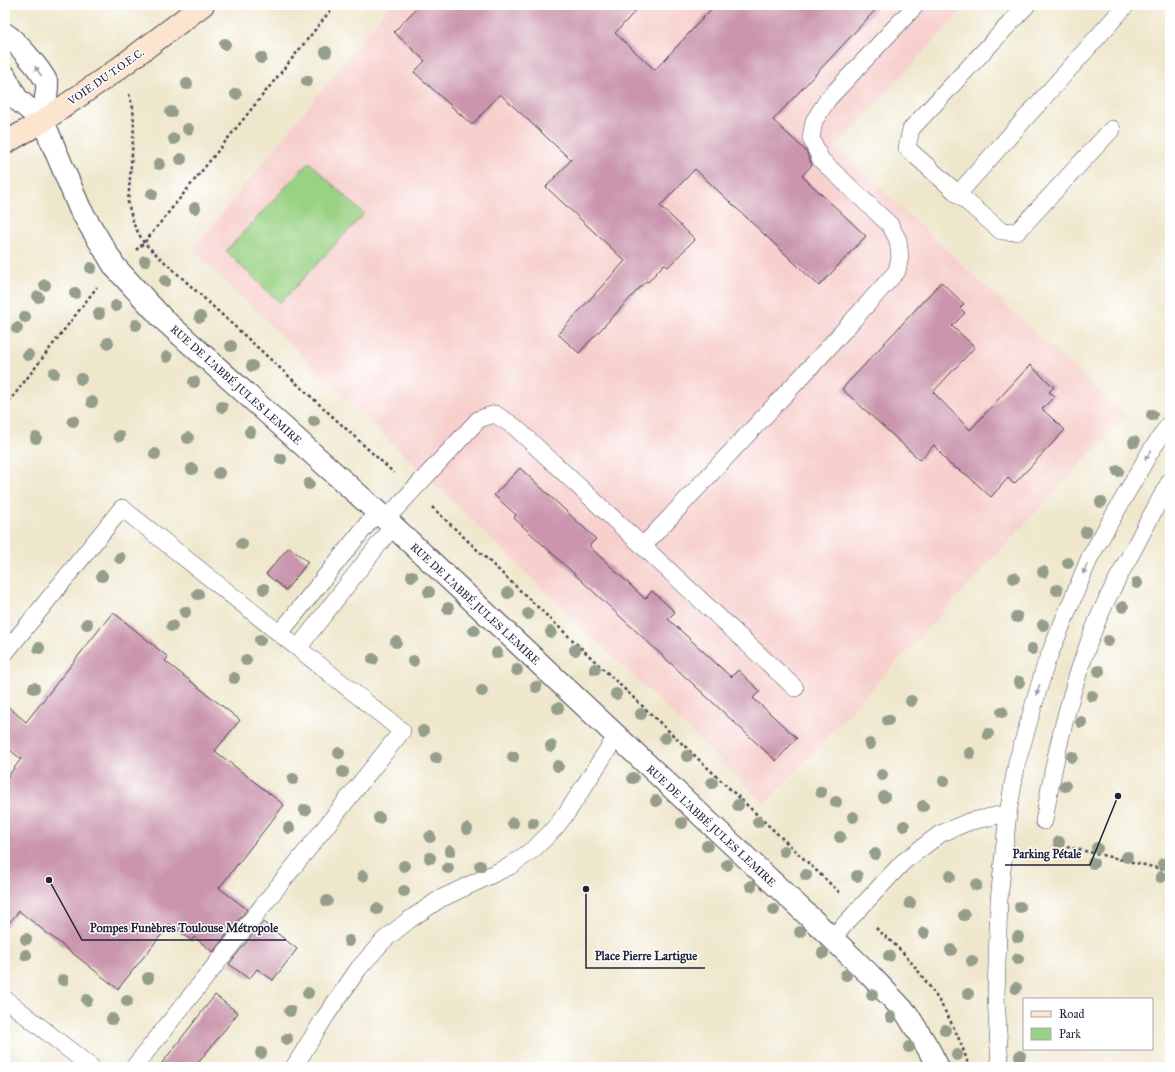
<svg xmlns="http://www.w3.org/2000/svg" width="1175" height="1072" font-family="'IM FELL Great Primer',serif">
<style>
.built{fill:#f7d0cd}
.green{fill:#9ad284;stroke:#5e7a60}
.building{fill:#cb96ad}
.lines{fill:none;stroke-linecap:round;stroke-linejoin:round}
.lane-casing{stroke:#414051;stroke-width:18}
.street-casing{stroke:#414051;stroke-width:24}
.secondary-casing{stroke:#414051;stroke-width:24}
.path{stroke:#414051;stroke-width:2.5;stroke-dasharray:3 3;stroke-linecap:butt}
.lane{stroke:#fff;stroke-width:17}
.street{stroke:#fff;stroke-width:22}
.secondary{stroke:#fce5cf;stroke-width:22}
.tree{fill:#959d8b}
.oneway{fill:#9c9ca7}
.labels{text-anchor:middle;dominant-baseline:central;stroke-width:3;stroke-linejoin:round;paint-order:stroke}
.street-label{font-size:11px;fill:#22223b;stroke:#fff}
.leader{fill:none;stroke:#22223b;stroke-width:1.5}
.callout-dot{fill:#22223b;stroke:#fff;stroke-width:1.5}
.callout-label{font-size:12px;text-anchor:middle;font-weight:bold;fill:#22223b;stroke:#fff;stroke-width:3;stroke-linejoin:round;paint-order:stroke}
</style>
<rect width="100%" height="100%" fill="#fff"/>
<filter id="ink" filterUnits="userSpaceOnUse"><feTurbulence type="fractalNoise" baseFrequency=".025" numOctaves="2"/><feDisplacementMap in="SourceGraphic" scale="8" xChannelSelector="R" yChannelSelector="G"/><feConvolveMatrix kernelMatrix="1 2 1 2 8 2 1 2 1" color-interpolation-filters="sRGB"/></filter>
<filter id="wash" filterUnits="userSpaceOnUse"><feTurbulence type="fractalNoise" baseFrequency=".012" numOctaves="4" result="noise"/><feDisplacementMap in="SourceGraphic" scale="16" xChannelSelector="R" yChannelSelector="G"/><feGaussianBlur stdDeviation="0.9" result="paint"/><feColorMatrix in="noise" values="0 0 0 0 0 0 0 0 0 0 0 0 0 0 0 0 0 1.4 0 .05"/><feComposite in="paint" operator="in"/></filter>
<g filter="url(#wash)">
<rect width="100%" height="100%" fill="#efe7cc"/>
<path class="built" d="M390 5H967L836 147 1125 416 765 804 193 250Z"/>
<path class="green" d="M309 162 364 214 280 303 226 251Z"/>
<g id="blocks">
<path class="building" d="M419 5H641L615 33 655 70 715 5H880L773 120 806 151 812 165 802 176 866 236 819 286 695 169 660 206 695 239 668 267 664 264 648 282 646 281 579 353 558 334 625 261 546 187 571 160 500 94 472 125 414 72 425 61 394 32Z
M941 282 964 304 960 308 965 313 952 326 975 347 933 392 970 430 1030 365 1054 387 1049 392 1055 396 1042 409 1065 430 1014 484 1008 478 991 497 967 475 949 464 934 445 920 460 842 389Z
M520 468 596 539 589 546 645 599 652 591 675 612 668 619 731 677 738 670 760 691 753 698 797 738 776 761 514 518 516 515 494 495Z
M289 547 308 562 286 590 266 574Z
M113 612 168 657 165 661 240 720 215 751 284 805 219 888 247 909 213 952 194 937 192 941 170 924 118 989 19 911 5 928V780L21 759 5 746V704L26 722Z
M263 922 297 949 273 980 257 969 249 979 229 964Z
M215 995 238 1013 195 1067H159Z"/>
</g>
</g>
<g filter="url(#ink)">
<use href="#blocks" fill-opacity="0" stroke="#414051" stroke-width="1"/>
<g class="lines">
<defs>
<path id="lane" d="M1027 5 911 129 907 148 958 194 1001 231 1017 232 1112 129
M958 194 1126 5
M386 519 479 419 495 414 515 427 795 688
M643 546 819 358 897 271 900 257 898 240 890 225 821 160 811 138 814 121 828 99 916 5
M280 633 377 512
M298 648 393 526
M5 653 122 508 402 731 134 1067
M1044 821C1055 753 1070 688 1096 624 1109 591 1128 561 1144 529 1153 513 1161 497 1170 481
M832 938 903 862 940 834 968 822 1008 813
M5 999 91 1067
M294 1067 325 1017 359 968 384 940 409 920 440 899 510 866 535 848 555 828 568 811 616 737
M1000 1067 996 996 999 900 1008 813 1017 762 1046 663 1090 557 1150 452 1170 423"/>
<path id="street" d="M5 34C15 40 44 73 47 84 48 89 43 113 43 121
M5 76 17 99 43 121 80 209 115 267 163 319 393 526 832 938 870 975 907 1014 928 1048 938 1067"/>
<path id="secondary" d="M5 143 43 121 115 71 203 5"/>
</defs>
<use href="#lane" class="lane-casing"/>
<use href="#street" class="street-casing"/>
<use href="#secondary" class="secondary-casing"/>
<path class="path" d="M129 94 133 108 134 127 128 203 134 225 144 243 394 473
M136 250 144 243 335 5
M5 407 97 287
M432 507 841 894
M1055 844 1170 871
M876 928C886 937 897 946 905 955 933 987 957 1026 969 1067"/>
<use href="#lane" class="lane"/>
<use href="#street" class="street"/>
<use href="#secondary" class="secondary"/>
</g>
<g class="tree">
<circle cx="225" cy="44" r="6"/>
<circle cx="326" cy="52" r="6"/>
<circle cx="261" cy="58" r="6"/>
<circle cx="307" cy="81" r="6"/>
<circle cx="187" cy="84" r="6"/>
<circle cx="236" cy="94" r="6"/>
<circle cx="171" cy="112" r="6"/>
<circle cx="188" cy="129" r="6"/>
<circle cx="174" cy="139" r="6"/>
<circle cx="181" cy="159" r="6"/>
<circle cx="159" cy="164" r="6"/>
<circle cx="152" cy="194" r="6"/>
<circle cx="195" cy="208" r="6"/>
<circle cx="145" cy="261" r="6"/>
<circle cx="91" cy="268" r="6"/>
<circle cx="165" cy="281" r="6"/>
<circle cx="45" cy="285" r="6"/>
<circle cx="75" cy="293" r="6"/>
<circle cx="38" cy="297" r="6"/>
<circle cx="116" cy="306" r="6"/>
<circle cx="99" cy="314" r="6"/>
<circle cx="25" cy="317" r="6"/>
<circle cx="200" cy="317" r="6"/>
<circle cx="136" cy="325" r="6"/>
<circle cx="17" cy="328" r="6"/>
<circle cx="108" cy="343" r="6"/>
<circle cx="231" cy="346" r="6"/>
<circle cx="28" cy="355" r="6"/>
<circle cx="167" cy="357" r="6"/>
<circle cx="252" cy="366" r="6"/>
<circle cx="54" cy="373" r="6"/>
<circle cx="81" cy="379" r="6"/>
<circle cx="194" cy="382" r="6"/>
<circle cx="92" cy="402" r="6"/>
<circle cx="222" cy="407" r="6"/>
<circle cx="1152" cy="415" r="6"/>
<circle cx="73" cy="421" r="6"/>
<circle cx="314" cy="421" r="6"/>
<circle cx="250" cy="432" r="6"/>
<circle cx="119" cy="436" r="6"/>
<circle cx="36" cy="438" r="6"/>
<circle cx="188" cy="438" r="6"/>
<circle cx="1134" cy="442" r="6"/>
<circle cx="155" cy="454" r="6"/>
<circle cx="281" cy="459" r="6"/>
<circle cx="192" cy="469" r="6"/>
<circle cx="1118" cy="471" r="6"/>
<circle cx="219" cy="473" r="6"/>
<circle cx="309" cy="484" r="6"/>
<circle cx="1101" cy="502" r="6"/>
<circle cx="1086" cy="532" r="6"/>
<circle cx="242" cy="544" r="6"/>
<circle cx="120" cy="558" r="6"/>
<circle cx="1068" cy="563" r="6"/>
<circle cx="1043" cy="572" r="6"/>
<circle cx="102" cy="576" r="6"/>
<circle cx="412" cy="576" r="6"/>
<circle cx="1014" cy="578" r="6"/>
<circle cx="1137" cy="583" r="6"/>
<circle cx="264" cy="589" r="6"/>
<circle cx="1057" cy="590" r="6"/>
<circle cx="429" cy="592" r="6"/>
<circle cx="508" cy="593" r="6"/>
<circle cx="198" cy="594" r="6"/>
<circle cx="1123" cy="607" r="6"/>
<circle cx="448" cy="608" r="6"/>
<circle cx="185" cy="612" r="6"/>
<circle cx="528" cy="614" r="6"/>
<circle cx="1017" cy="617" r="6"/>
<circle cx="87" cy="624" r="6"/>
<circle cx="1043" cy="625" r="6"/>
<circle cx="172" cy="626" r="6"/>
<circle cx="474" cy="630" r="6"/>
<circle cx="551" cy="632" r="6"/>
<circle cx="260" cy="640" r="6"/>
<circle cx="1108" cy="641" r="6"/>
<circle cx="396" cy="642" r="6"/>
<circle cx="39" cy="648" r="6"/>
<circle cx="1032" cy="649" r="6"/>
<circle cx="575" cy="650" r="6"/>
<circle cx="497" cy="653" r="6"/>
<circle cx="373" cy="659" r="6"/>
<circle cx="246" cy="660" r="6"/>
<circle cx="413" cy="661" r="6"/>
<circle cx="595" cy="669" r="6"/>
<circle cx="517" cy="670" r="6"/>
<circle cx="1099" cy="671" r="6"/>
<circle cx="234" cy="678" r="6"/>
<circle cx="1019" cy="682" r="6"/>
<circle cx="536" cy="687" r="6"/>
<circle cx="34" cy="688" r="6"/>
<circle cx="482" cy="691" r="6"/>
<circle cx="616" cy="694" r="6"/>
<circle cx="1092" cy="696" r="6"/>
<circle cx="911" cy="701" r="6"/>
<circle cx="558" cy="708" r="6"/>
<circle cx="1002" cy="712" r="6"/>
<circle cx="641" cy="714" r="6"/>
<circle cx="888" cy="720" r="6"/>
<circle cx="1081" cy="722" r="6"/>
<circle cx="423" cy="731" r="6"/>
<circle cx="988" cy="734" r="6"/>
<circle cx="665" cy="738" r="6"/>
<circle cx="870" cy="744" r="6"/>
<circle cx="551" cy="746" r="6"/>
<circle cx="339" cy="753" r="6"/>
<circle cx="970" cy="753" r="6"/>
<circle cx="687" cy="756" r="6"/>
<circle cx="513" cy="757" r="6"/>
<circle cx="1072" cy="757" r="6"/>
<circle cx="436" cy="758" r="6"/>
<circle cx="558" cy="766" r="6"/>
<circle cx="343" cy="772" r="6"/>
<circle cx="882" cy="775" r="6"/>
<circle cx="633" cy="778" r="6"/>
<circle cx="293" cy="779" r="6"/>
<circle cx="944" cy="781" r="6"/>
<circle cx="712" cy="783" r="6"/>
<circle cx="1065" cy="786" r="6"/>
<circle cx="821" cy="792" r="6"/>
<circle cx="884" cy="797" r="6"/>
<circle cx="656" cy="801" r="6"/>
<circle cx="836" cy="802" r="6"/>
<circle cx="738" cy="805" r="6"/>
<circle cx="923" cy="806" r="6"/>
<circle cx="305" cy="810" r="6"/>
<circle cx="853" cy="817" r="6"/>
<circle cx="379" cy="818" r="6"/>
<circle cx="758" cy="822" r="6"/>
<circle cx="513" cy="823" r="6"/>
<circle cx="533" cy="823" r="6"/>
<circle cx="682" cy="823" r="6"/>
<circle cx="904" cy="826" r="6"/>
<circle cx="289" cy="828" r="6"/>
<circle cx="467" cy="829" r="6"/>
<circle cx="430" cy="837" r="6"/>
<circle cx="840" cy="837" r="6"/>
<circle cx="1059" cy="842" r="6"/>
<circle cx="707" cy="846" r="6"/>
<circle cx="1097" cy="848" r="6"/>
<circle cx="450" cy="851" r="6"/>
<circle cx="784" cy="851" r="6"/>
<circle cx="875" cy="854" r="6"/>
<circle cx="1127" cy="857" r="6"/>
<circle cx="430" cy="858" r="6"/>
<circle cx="1093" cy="863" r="6"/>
<circle cx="1163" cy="864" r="6"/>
<circle cx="727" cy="865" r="6"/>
<circle cx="404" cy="866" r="6"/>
<circle cx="480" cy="866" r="6"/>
<circle cx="448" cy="868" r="6"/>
<circle cx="806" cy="875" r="6"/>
<circle cx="363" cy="876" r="6"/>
<circle cx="857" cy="876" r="6"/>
<circle cx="950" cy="876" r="6"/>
<circle cx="1161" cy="877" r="6"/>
<circle cx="976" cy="885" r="6"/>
<circle cx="751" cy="886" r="6"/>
<circle cx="404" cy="891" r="6"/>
<circle cx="327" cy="901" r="6"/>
<circle cx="910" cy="903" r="6"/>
<circle cx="1020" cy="907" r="6"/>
<circle cx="377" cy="909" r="6"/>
<circle cx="774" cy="910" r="6"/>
<circle cx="964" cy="915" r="6"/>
<circle cx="800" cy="932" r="6"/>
<circle cx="924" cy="933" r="6"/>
<circle cx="1018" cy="937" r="6"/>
<circle cx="26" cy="939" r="6"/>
<circle cx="349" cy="941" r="6"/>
<circle cx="951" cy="950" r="6"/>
<circle cx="823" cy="953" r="6"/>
<circle cx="26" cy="955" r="6"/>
<circle cx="889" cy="956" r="6"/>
<circle cx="1018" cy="959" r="6"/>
<circle cx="972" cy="961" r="6"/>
<circle cx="846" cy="975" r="6"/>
<circle cx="148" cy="978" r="6"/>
<circle cx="63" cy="980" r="6"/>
<circle cx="1016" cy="988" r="6"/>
<circle cx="308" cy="993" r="6"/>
<circle cx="968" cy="994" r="6"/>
<circle cx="872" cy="995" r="6"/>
<circle cx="87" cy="1000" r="6"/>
<circle cx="127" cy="1001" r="6"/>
<circle cx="290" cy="1011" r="6"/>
<circle cx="891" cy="1017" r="6"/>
<circle cx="112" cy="1019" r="6"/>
<circle cx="945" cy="1030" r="6"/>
<circle cx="287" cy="1039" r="6"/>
<circle cx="909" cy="1047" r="6"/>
<circle cx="261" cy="1053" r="6"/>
<circle cx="957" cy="1055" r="6"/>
<circle cx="1020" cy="1056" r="6"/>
</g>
<defs><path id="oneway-solid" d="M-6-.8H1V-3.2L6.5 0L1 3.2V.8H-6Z"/></defs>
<g class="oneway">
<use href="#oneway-solid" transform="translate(38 71) rotate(-123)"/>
<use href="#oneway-solid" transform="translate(1148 455) rotate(121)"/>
<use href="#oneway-solid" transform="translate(1085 569) rotate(113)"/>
<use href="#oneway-solid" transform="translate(1038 690) rotate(107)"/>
</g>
</g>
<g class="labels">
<g class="street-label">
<text transform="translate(106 77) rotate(-35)">VOIE DU T.O.E.C.</text>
<text transform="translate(236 385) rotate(42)">RUE DE L'ABBÉ JULES LEMIRE</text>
<text transform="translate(475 604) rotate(43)">RUE DE L'ABBÉ JULES LEMIRE</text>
<text transform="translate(711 826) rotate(43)">RUE DE L'ABBÉ JULES LEMIRE</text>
</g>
</g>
<path class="leader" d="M1118 796L1090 865H1005M49 880L82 940H286M586 889L586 968H705"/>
<g class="callout-dot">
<circle cx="1118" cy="796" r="4"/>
<circle cx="49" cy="880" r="4"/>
<circle cx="586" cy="889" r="4"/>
</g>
<g class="callout-label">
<text x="1047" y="858">Parking Pétale</text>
<text x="184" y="932">Pompes Funèbres Toulouse Métropole</text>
<text x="646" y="960">Place Pierre Lartigue</text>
</g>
<rect width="1175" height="1072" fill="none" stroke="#fff" stroke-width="20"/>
<rect x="1023" y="998" width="130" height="52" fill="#ffffff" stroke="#a7a7b1"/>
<rect x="1031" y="1011" width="20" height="6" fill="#fce5cf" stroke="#a7a7b1"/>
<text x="1059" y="1018" font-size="12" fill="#22223b">Road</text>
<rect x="1031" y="1028" width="20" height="12" fill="#9ad284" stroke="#a7a7b1"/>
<text x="1059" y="1038" font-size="12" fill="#22223b">Park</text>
</svg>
